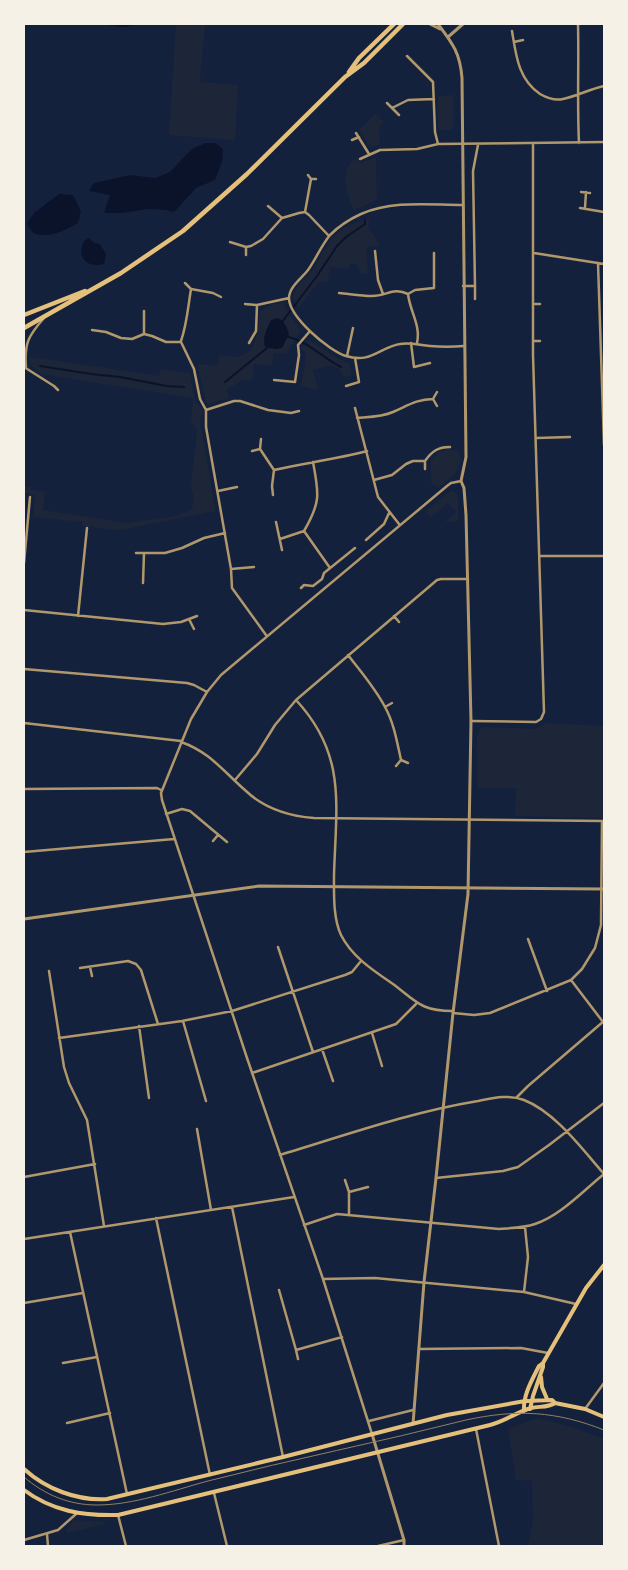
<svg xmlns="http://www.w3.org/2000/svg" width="628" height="1570" font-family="Rubik,sans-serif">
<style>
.green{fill:#1d2539}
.water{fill:#0b132b}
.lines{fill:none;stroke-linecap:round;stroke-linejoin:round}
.stream{stroke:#0b132b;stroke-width:2}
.minor{stroke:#b1986c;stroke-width:2.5}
.tertiary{stroke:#b1986c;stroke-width:3}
.primary{stroke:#e5c07b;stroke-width:4}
.trunk{stroke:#e5c07b;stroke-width:4.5}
.tram{stroke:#918062;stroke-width:1}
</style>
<rect width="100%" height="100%" fill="#14213d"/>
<path class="green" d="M176 24H205L200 82 238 85 235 140 169 135Z
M453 95V125L451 130H441L438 127V96Z
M375 114 384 122 379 128 380 145 370 147 359 130Z
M376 157 377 200 354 210C347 195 338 169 355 159L360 163Z
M369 218 368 228 380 245 366 247 368 274H361L357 264H350L348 269 330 267 328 281 318 283 299 307C296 304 293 301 293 297 293 287 305 279 311 272 321 259 326 241 340 231 349 225 359 221 369 218Z
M284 302C286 315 296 320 301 331L286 353H274L272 366 254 364 252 381 243 380 227 389 229 398 209 404 206 402 197 364 217 366 220 355C224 355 231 357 236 357 259 354 257 329 260 311L272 305Z
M309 340 339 359 350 364 351 375 344 377 339 369 331 365 313 370 318 390 301 386 306 356V353L301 348Z
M30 357 159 376 161 369 190 373 195 401 203 411 200 422 216 511 120 530 82 526V522L33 517 35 495 24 493V486L31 487V490L45 491 43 510 126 523 176 516 192 509 194 498 191 486 197 431 191 420 193 398 41 374 31 365Z
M449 449 458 451C468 466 449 480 438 488L431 482V460L439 452Z
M450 491H453L458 495V521L447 522 439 528 456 512 448 503 431 517 425 511Z
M545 723 604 726 603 818 515 816 516 788H477V737L480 728 483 727 536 729Z
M537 1418 569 1426 604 1439V1546H528L533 1522 532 1481 516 1480 508 1429Z
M75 1520 104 1522 105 1524 67 1533 66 1532 72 1521Z"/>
<path class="water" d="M205 143H215L223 149 222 162 215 180 196 188 174 212 166 210 148 209 122 213H104L110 195 89 191 94 183 130 175 155 178 170 172 192 149Z
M59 194 73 195 81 212 78 223C63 231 50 239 33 233L27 224 34 213Z
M89 238 94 243 100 244 106 254 104 264C87 268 76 258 84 241Z
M277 318C284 320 287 327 289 334L282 348 275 349 265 347C262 337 267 329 271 320Z"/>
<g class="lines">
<path class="stream" d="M107 24 123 26 136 24
M282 322 317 276 337 246 346 237 365 224V220
M288 337C306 340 324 359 341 367
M40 366 91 374 120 377 167 386 184 387
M225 382 267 348"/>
<path class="minor" d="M578 24C579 64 577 103 579 143
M512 31C516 55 518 79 540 94 547 98 555 101 563 99 577 96 590 89 604 86
M514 42 523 40
M407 56 433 82 435 132 438 144
M387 103 399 115
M392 108 408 100 434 99
M356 133 369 154
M352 140 359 137
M360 159 380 150 417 149 438 144 604 142
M311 179H316
M581 192 590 193
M463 205C429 205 393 200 361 214 350 219 339 226 330 235 321 246 316 259 308 270 301 279 289 287 289 298 289 317 329 351 346 356 371 364 380 347 400 344 410 342 419 345 430 346 441 347 452 347 464 346
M268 206 282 218
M580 208 604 212
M585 208 586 192
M305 212 311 179 308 175
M230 242 246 247 251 246 263 239 282 218 299 213 305 212 309 215 329 236
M375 251 378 280 383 294
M534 253 604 264
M246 255V247
M598 263 604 445
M185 283 191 289
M463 286H475L473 171 478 145
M475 286V299
M339 293C350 294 361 296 372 296 387 296 393 287 408 294
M408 294 415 290 434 288V253
M408 294C410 312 421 325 417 343
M245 304 257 305 289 298
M533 304H540
M92 330 106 332 121 338 132 339 144 334 152 336 166 342H181
M144 334V311
M181 341C187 324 188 307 191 289L213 293 221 297
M533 341H540
M181 342 194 369 200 399 206 410
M249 343 256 331 257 305
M411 343 414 367 430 363
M347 356 353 328
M24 367 54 386 58 390
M26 368C24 344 28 336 44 318
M274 380 295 382 299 355 298 345 310 331
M346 386 359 382 355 358
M433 399 437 406
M355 408 378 497 399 524
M357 418C369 417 382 417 393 412 407 406 417 399 433 399L437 392
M536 438 570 437
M261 439 260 449 274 470 272 486 273 495
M252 451 260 449
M425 469V461
M274 470C305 463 337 459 367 451
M374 480 392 475 406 464 413 461H425C432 451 438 447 450 447
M218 491 237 487
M276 522 282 550
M304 531 330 568
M280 539 304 531C321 502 319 494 313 462
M366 540 384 524 389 513
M136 553H144
M540 556H604
M24 563 30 497
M231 569 254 567
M143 583 144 553H165L182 548 204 538 225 533
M301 588 304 585 313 586 322 579 324 573 355 548
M24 610 163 624 181 622 197 616
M78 616 87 528
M394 616 399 622
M189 619 194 629
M266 635 232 588 231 569 206 427V410L234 401H240L268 410 291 413 299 411
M348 655C361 672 375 688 385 707 394 723 397 742 401 760L408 763
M24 669 187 683 194 685 207 692
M296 700C347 755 336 805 334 875 334 894 333 918 341 935 352 957 374 971 393 984 417 1002 421 1011 453 1011
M385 707 392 703
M471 721 536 722 541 719 544 712 533 355V143
M24 723 181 741
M181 742C210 752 224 772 246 791 264 808 289 816 314 818L604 821
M396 766 401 760
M235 780 257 754 275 725 296 700 437 580 441 579H468
M24 789 157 788 161 790
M166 814 182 809 190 811 227 842
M213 841 218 835
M24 852 174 839
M528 939 547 991
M278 947 313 1052
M90 967 92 976
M80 968 128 961 136 964 141 970 158 1024
M49 971 64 1067 69 1083 87 1120 104 1226
M571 980 603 1022
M453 1013 474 1015 490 1013 571 980 582 969 595 948 601 925 602 821
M183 1021 206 1101
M139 1026 149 1098
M372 1033 382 1066
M59 1038 182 1021 232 1011 345 975 352 972 361 961
M322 1049 333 1081
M252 1073 396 1024 416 1004
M517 1097 528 1086 604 1021
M197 1129 211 1210
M280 1155C346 1135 411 1112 478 1101 493 1098 509 1094 524 1100 555 1112 582 1149 604 1174
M24 1177 95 1164
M436 1178 503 1171 518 1167 549 1145 604 1103
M345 1180 349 1192V1215
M349 1192 368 1187
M232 1207 283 1457
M156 1218 210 1475
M304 1225 337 1214 499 1229C511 1228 523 1228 535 1224 560 1216 584 1190 604 1174
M70 1232 127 1494
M24 1239 294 1197
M323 1279 375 1278 524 1292 576 1304
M279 1290 296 1350 342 1337
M524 1292 528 1257 525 1227
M24 1303 83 1293
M419 1349 521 1348 548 1353
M296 1350 298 1359
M63 1363 97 1357
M585 1409 604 1383
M369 1421 413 1410
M67 1423 110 1413
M476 1429 499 1546
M372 1434 323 1279 247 1058 162 800 161 793 191 719 207 692 221 675 447 486 451 483 461 481
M214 1493 227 1546
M118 1515 126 1546
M47 1534 48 1546
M24 1540 58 1530 76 1514
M378 1546 404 1540"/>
<path class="tertiary" d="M430 24 440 29
M448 37 463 24
M24 919 259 886 604 889
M413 1424 424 1282 436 1178 453 1013 468 894 471 721 466 515 464 488 461 481 466 457 462 78C460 53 453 44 438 24
M372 1434 404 1540V1546"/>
<path class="primary" d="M541 1377 542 1387 547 1399
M530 1409 533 1396 543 1367V1363
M524 1411C523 1395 532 1380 539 1366L543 1363 586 1288 604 1265
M24 1469C46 1489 77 1501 107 1499L283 1457 447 1415 525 1401 552 1400 555 1403 585 1409 604 1417
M24 1490C52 1511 83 1516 118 1515L490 1425C505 1421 517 1412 531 1408 539 1406 548 1408 555 1403"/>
<path class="trunk" d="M349 72 359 58 394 24
M24 315 85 291
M24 328 121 273 183 231 247 174 345 77 364 63 403 24"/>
<path class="tram" d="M24 1477C45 1495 69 1505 97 1505 134 1505 171 1491 208 1481 293 1459 380 1442 466 1420 517 1409 556 1411 604 1430"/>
</g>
<rect width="628" height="1570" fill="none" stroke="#f6f1e7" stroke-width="50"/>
</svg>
